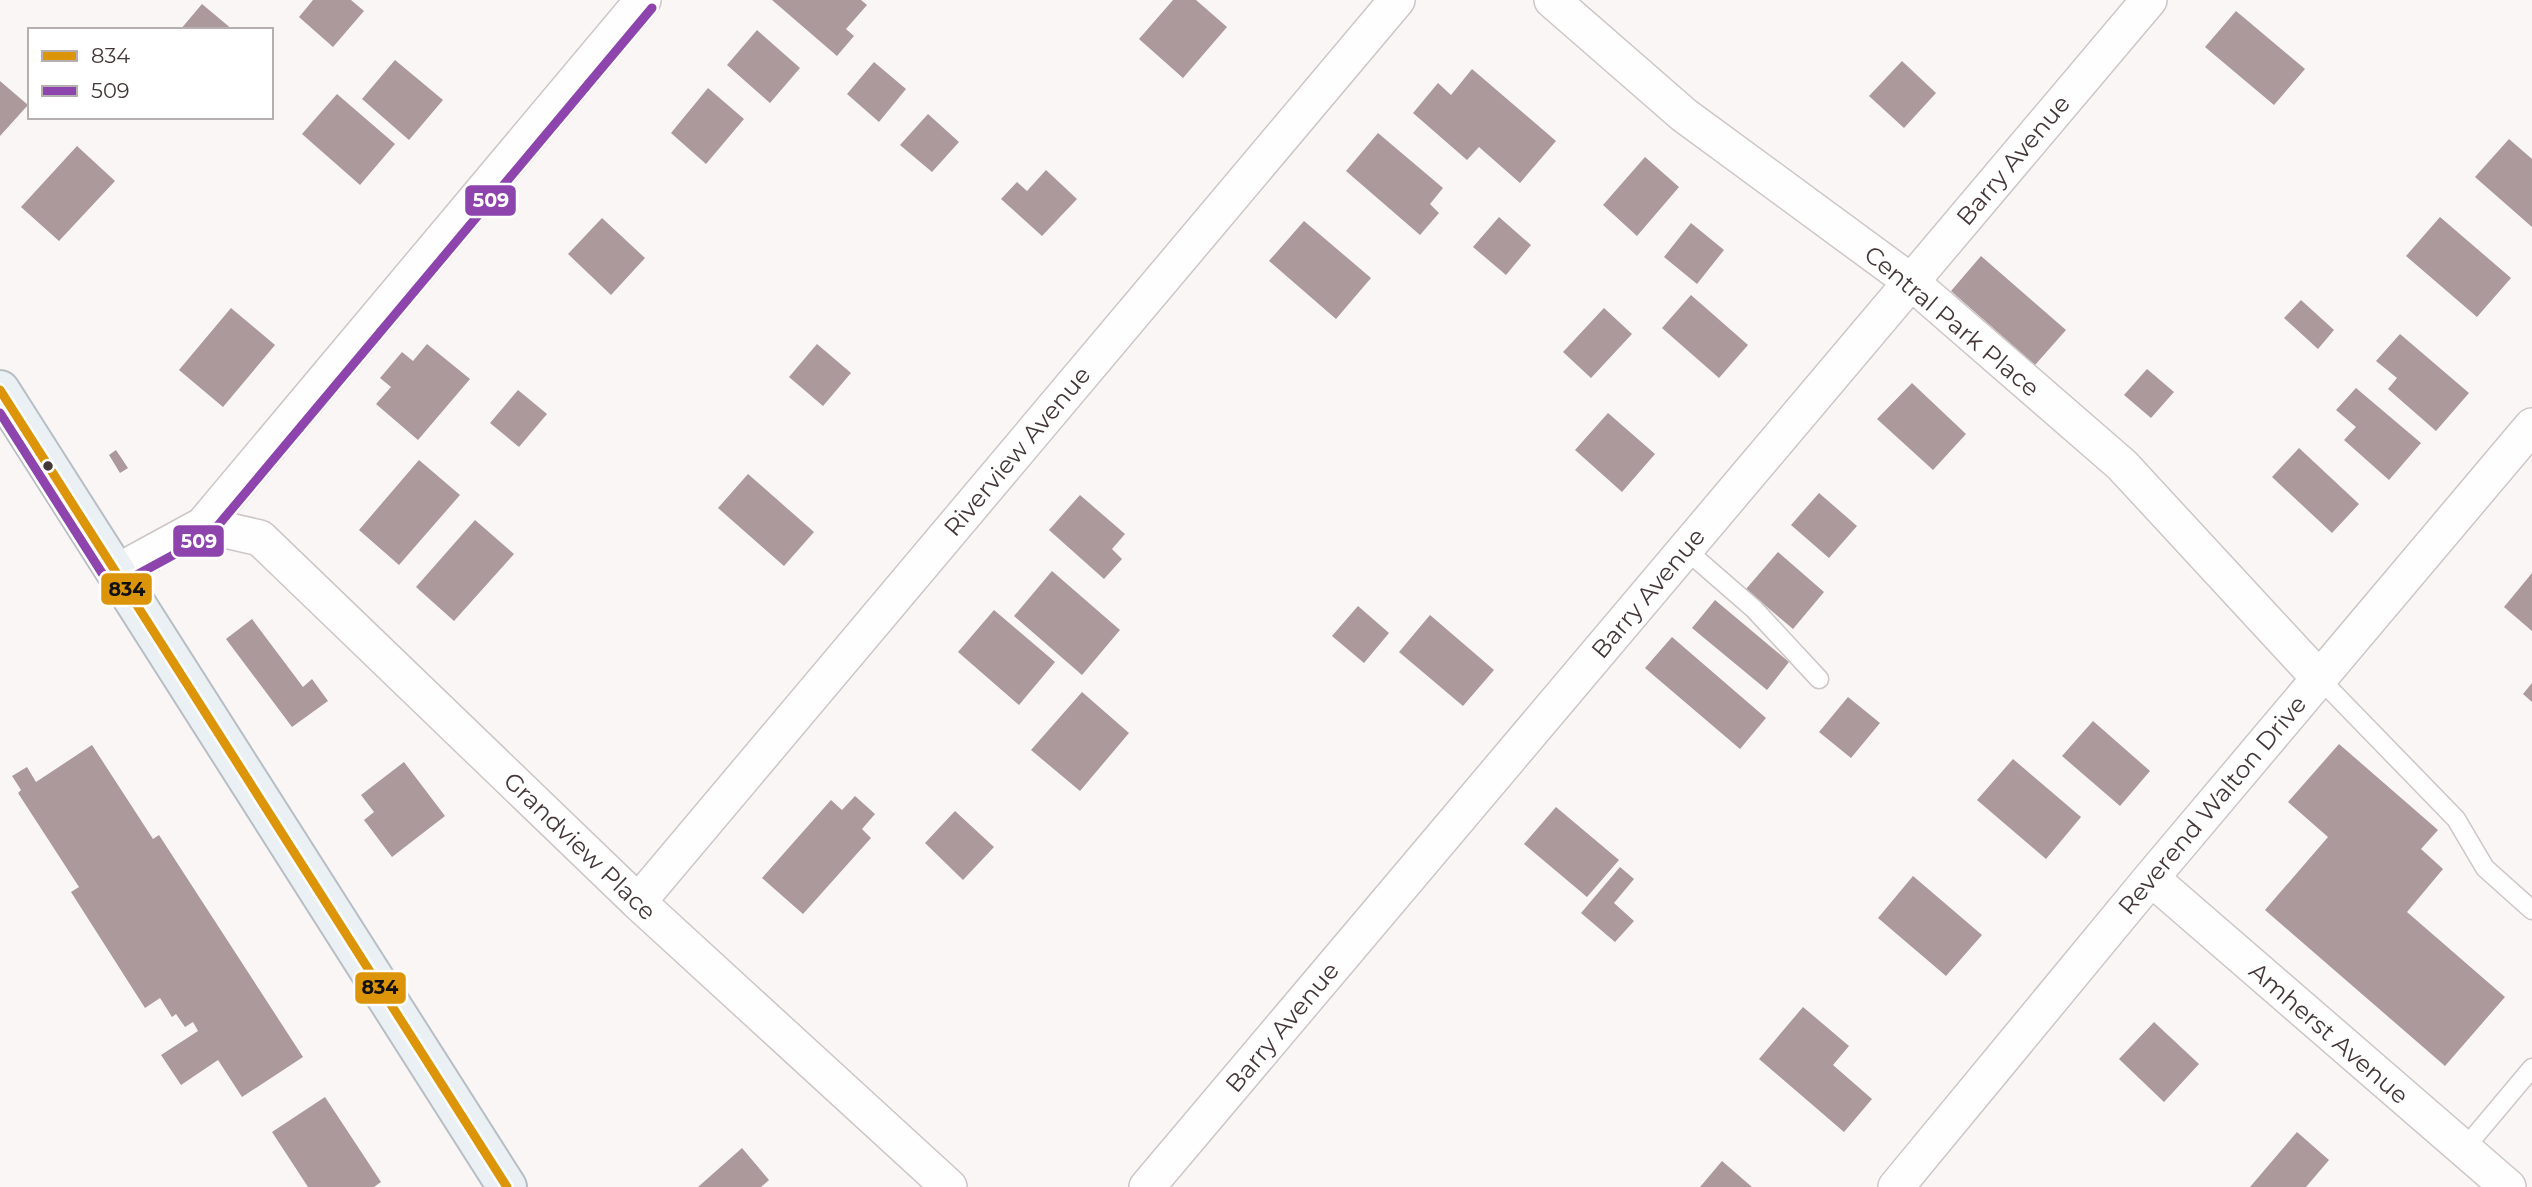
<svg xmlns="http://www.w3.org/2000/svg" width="2532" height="1187" font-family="Montserrat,sans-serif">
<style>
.building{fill:#ab999b}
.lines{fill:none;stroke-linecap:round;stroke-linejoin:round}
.service-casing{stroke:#cec6c6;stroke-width:21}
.minor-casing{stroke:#cec6c6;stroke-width:38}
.primary-casing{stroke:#b7bec4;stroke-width:42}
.service{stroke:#fefefe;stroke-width:18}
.minor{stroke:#fefefe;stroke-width:35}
.primary{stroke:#ebf0f4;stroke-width:38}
.bus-1-casing{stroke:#fff;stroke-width:14}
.bus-2-casing{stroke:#fff;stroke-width:14}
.bus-1{stroke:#dc9508;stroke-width:9}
.bus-2{stroke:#8e44ad;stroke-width:9}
.bus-dot{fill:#453738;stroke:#fff;stroke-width:2.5}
.labels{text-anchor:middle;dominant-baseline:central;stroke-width:7;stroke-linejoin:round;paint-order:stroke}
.street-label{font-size:24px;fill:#453738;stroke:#fff}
.line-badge{stroke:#fff;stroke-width:2.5}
.badge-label{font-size:19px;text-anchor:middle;font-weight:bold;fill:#fff}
.pale-badge-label{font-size:19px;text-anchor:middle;font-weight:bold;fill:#111}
</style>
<rect width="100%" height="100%" fill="#fbf6f6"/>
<path class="building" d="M313 0H351L364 11 333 47 299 17Z
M772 0H861L867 5 846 29 854 36 837 56Z
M1173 0H1196L1227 27 1183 78 1139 39Z
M202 4 233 30H180Z
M2236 11 2305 69 2274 105 2205 47Z
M757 30 800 68 770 103 727 65Z
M395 60 443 100 409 140 362 99Z
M1902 61 1936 93 1904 128 1869 96Z
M874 62 906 89 879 122 847 94Z
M1472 69 1556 141 1520 183 1479 147 1467 160 1413 113 1438 83 1451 95Z
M0 81 28 105 0 136Z
M708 88 744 119 706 164 671 133Z
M337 94 395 144 360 185 302 134Z
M928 114 959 142 932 172 900 145Z
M1378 133 1443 188 1430 204 1439 213 1420 235 1346 171Z
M2509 139 2532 159V227L2475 177Z
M77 146 115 181 59 241 21 207Z
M1645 157 1679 187 1637 236 1603 205Z
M1046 170 1077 199 1042 236 1001 199 1017 182 1027 191Z
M1499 217 1531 245 1506 275 1473 247Z
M2440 217 2511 278 2477 317 2406 256Z
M602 218 645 258 611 295 568 254Z
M1304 221 1371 278 1336 319 1269 261Z
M1691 223 1724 250 1697 284 1664 257Z
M1981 256 2066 330 2035 365 1951 291Z
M1691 295 1748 345 1719 378 1662 328Z
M2301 300 2334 330 2318 349 2284 318Z
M231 308 275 345 223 407 179 370Z
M1604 308 1632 334 1591 378 1563 352Z
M2400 334 2469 393 2436 431 2388 389 2397 378 2376 361Z
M427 344 470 379 418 440 376 404 391 387 380 378 402 352 413 361Z
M817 344 851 373 823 406 789 377Z
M2147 369 2174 392 2151 418 2124 395Z
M1912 383 1966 434 1933 470 1877 419Z
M2356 388 2421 443 2389 480 2344 440 2356 427 2336 410Z
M518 390 547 414 519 447 490 423Z
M1608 413 1655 454 1622 492 1575 450Z
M2299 448 2359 504 2332 533 2272 477Z
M116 450 128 468 120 473 109 455Z
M419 460 460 495 399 565 359 530Z
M748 474 814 532 784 566 718 508Z
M1819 493 1857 526 1829 558 1791 525Z
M1080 495 1125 534 1112 549 1122 559 1104 579 1049 530Z
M475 520 514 554 454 621 416 587Z
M1778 552 1824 592 1793 629 1746 589Z
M1052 571 1120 630 1082 675 1014 616Z
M2532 573V631L2504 607Z
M1715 600 1789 662 1767 690 1692 628Z
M1358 606 1389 633 1364 663 1332 636Z
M994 610 1055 662 1019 705 958 652Z
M1430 615 1494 670 1463 706 1399 652Z
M252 619 303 687 312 679 328 701 292 727 226 639Z
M1672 637 1766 718 1740 749 1645 668Z
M2532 683V702L2523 694Z
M1082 692 1129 733 1080 791 1031 750Z
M1848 697 1880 723 1851 758 1819 732Z
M2093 721 2150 771 2120 806 2062 756Z
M2339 744 2438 830 2421 849 2443 869 2407 912 2505 997 2445 1066 2265 910 2328 837 2288 802Z
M92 745 153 839 159 835 303 1057 242 1097 218 1060 181 1085 161 1055 198 1031 193 1022 185 1027 176 1014 172 1017 160 998 145 1008 71 892 79 887 18 793 21 790 12 776 27 767 36 782Z
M2013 759 2081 817 2046 859 1977 800Z
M404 762 445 816 392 857 364 820 374 812 361 795Z
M855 796 875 814 862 829 871 838 803 914 762 878 831 800 842 810Z
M1556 807 1619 860 1587 897 1524 844Z
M955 811 994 847 963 880 925 843Z
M1620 867 1634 879 1614 903 1634 921 1615 942 1581 913Z
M1913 876 1982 935 1946 976 1878 918Z
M1803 1007 1849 1046 1833 1065 1872 1099 1844 1132 1759 1059Z
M2154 1022 2199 1064 2164 1102 2119 1059Z
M325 1097 381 1182 374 1187H308L272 1132Z
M2297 1132 2329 1160 2306 1187H2250Z
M742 1148 769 1180 761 1187H698Z
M1722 1161 1752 1187H1700Z"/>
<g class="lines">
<defs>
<path id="service" d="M1685 549 1754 609 1819 679
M2319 678 2456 819 2485 868 2532 910
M2464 1149 2532 1068"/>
<path id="minor" d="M1552 0 1684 115 1910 281 2122 465 2319 678
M203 525 260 538 638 902 949 1187
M115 573 203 525 643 0
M2151 878 2508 1187
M638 902 1397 0
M1147 1187 2149 0
M1896 1187 2151 878 2532 426"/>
<path id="primary" d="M0 390 507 1187"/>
</defs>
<use href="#service" class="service-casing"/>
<use href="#minor" class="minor-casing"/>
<use href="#primary" class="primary-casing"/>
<use href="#service" class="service"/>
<use href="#minor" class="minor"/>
<use href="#primary" class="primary"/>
<defs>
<path id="bus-1" d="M0 390 507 1187"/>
<path id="bus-2" d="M0 413 109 584H120L210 535 652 8"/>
</defs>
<use href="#bus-1" class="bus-1-casing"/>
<use href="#bus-2" class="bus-2-casing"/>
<use href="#bus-1" class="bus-1"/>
<use href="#bus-2" class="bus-2"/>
</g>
<circle class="bus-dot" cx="48" cy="466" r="6"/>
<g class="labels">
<g class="street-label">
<text transform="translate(2013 160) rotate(-50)">Barry Avenue</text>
<text transform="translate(1952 321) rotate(40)">Central Park Place</text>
<text transform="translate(1017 451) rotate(-50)">Riverview Avenue</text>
<text transform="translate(1648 593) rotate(-50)">Barry Avenue</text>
<text transform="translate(2212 805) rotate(-50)">Reverend Walton Drive</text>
<text transform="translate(580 846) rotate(44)">Grandview Place</text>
<text transform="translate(1282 1027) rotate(-50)">Barry Avenue</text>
<text transform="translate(2329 1033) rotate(41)">Amherst Avenue</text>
</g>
</g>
<g class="line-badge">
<rect x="464" y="184" width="53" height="33" rx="7" fill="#8e44ad"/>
<rect x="172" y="524" width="53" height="34" rx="7" fill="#8e44ad"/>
<rect x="100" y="572" width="53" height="34" rx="7" fill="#dc9508"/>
<rect x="354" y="971" width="53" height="34" rx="7" fill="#dc9508"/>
</g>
<g class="badge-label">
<text x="491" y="207">509</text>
<text x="199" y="548">509</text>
</g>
<g class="pale-badge-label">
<text x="127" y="596">834</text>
<text x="380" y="994">834</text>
</g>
<rect x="28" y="28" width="245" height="91" fill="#ffffff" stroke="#b5afaf" stroke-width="2"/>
<rect x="42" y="51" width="35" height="10" fill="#dc9508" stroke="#b5afaf" stroke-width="2"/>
<text x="91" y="63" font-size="21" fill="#453738">834</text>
<rect x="42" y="86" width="35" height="10" fill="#8e44ad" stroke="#b5afaf" stroke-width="2"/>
<text x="91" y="98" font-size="21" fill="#453738">509</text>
</svg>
